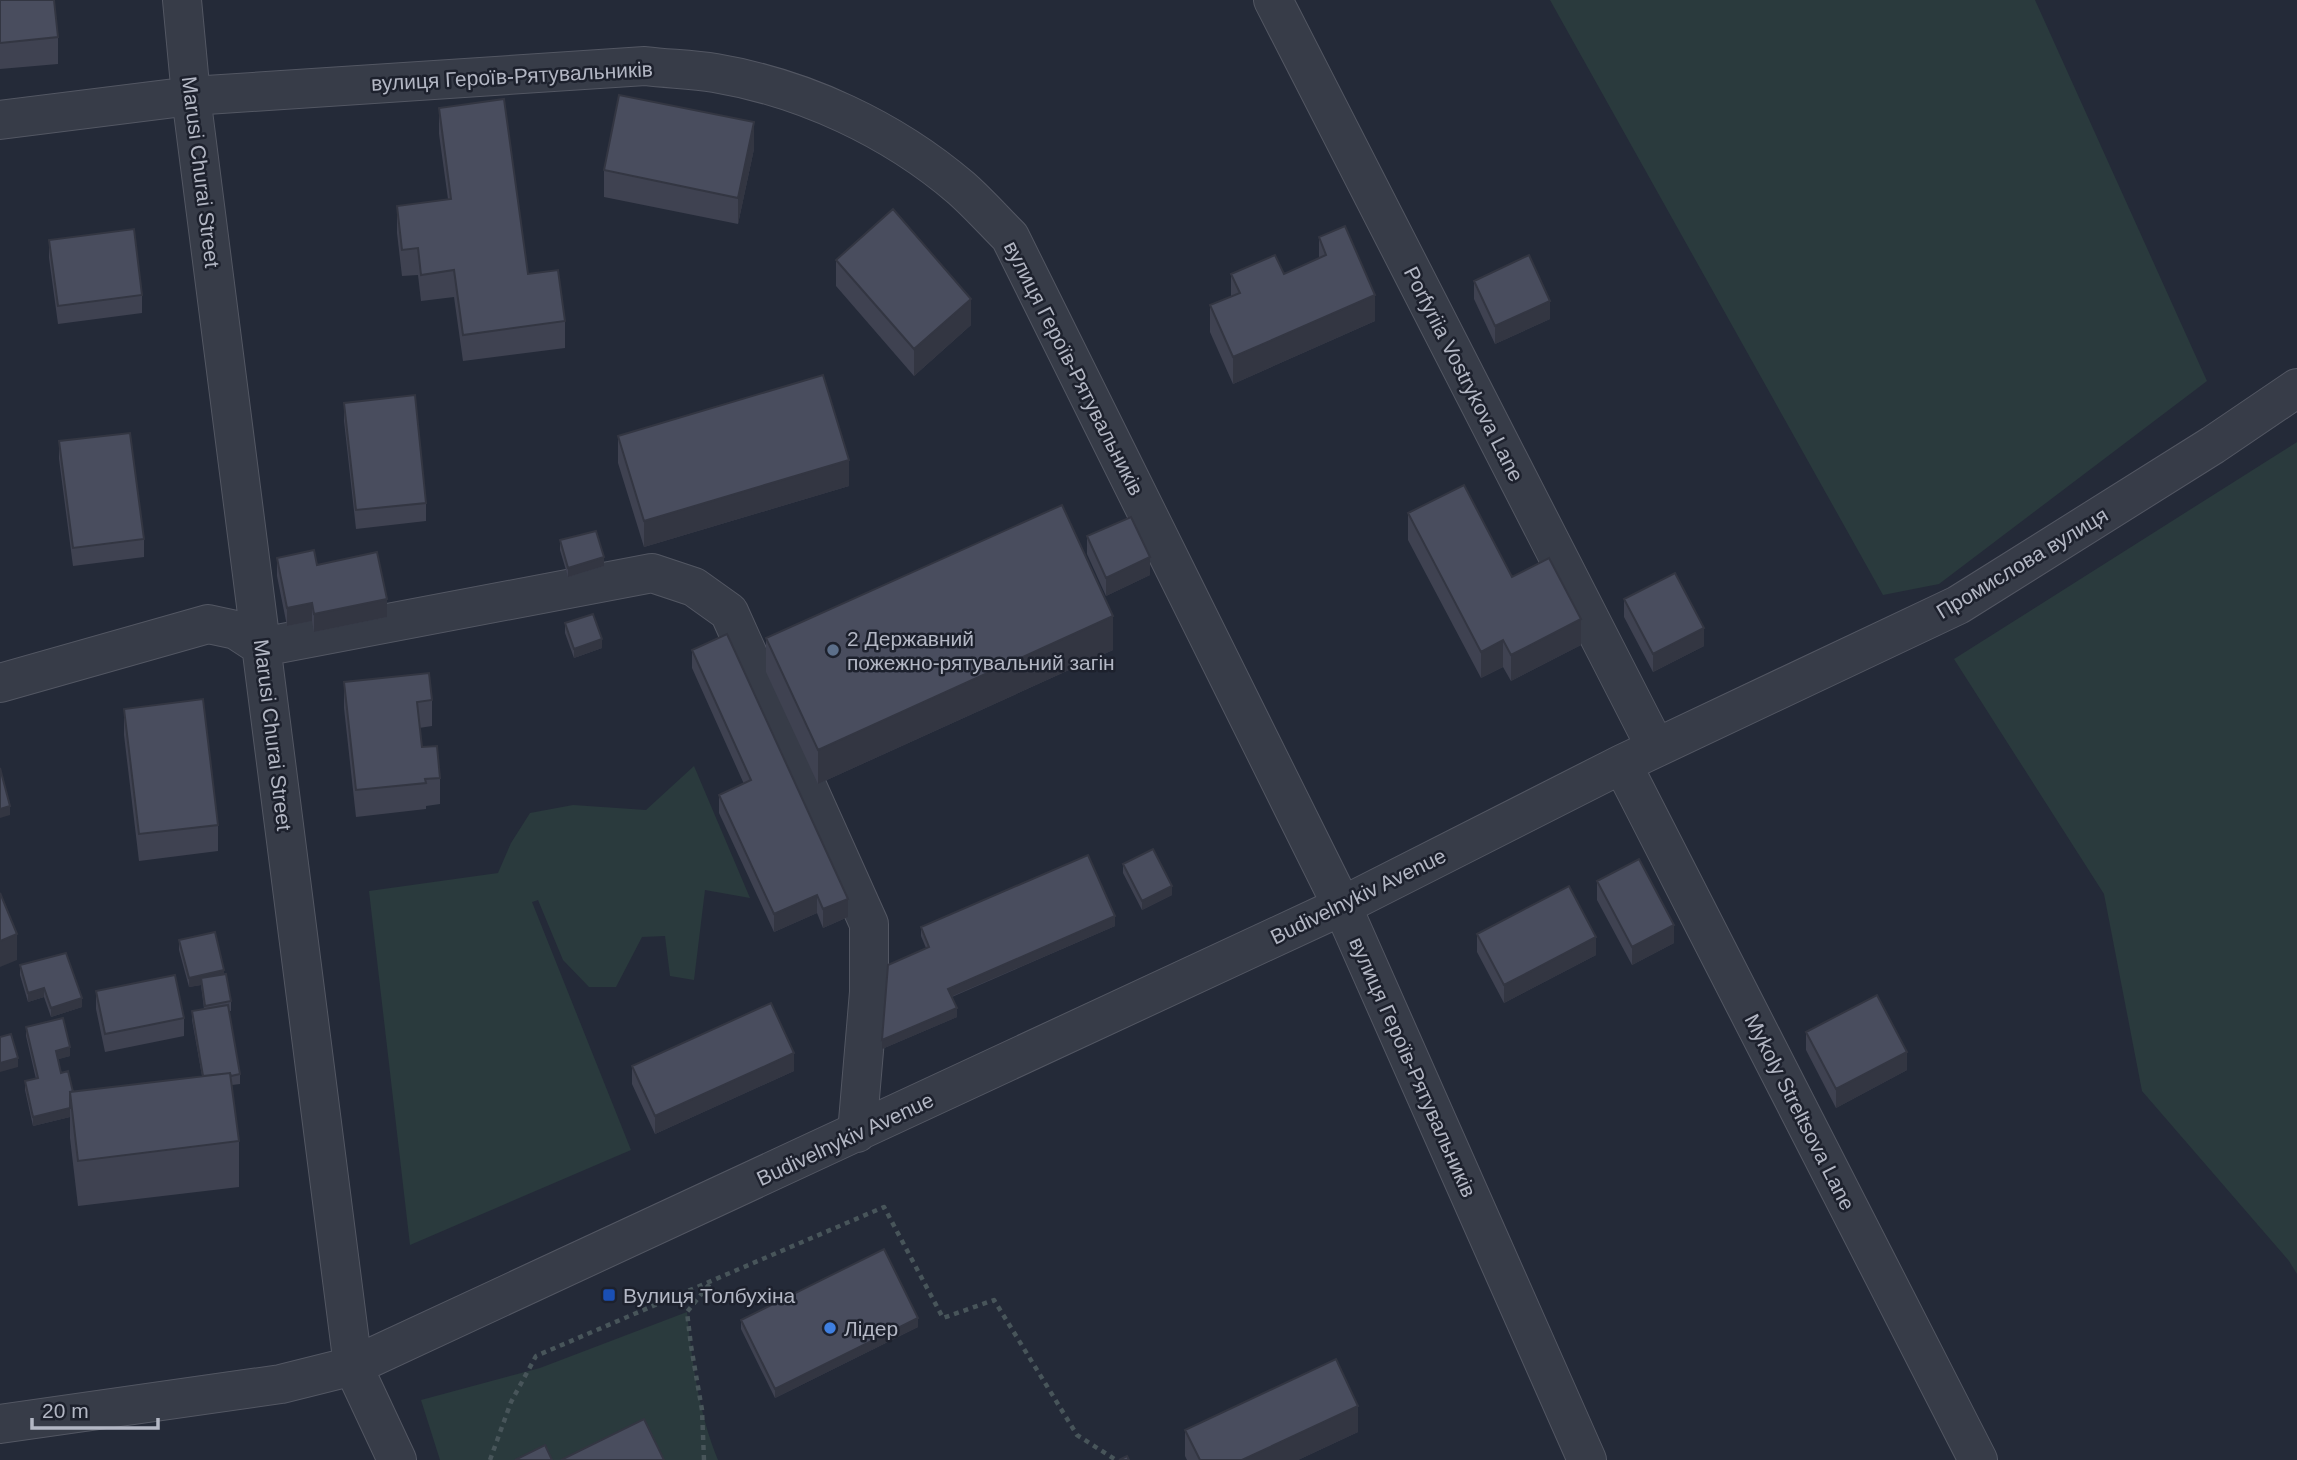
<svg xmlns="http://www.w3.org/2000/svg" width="2297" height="1460" font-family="Helvetica,sans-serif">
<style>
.green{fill:#2a3a3d}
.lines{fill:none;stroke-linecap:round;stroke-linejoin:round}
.minor-casing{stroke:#535763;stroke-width:40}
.path{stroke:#48555a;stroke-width:4.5;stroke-dasharray:5 5;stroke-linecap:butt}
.minor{stroke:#373c48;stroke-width:38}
.wall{fill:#3f4251}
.shaded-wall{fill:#333642}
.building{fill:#494d5e;stroke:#333642;stroke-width:2}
.service-dot{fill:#5c6f8a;stroke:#1d212d;stroke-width:2.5}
.transit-dot{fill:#1a4fb4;stroke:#1d212d;stroke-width:2.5}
.shop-dot{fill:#3f7fe0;stroke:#1d212d;stroke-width:2.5}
.labels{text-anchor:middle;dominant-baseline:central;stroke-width:5;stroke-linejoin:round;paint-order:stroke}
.street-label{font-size:21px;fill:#b3b7c4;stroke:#1d212d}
.poi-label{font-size:21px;fill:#b3b7c4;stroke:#1d212d;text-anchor:start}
</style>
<rect width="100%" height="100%" fill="#242a38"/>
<path class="green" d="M1550 0H2035L2207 381 1939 584 1883 595Z
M2297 442V1274L2289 1261 2142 1091 2104 894 1954 659Z
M694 766 750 898 705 890 694 980 670 976 665 936 642 937 616 987H589L563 960 538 900 532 902 631 1150 410 1245 369 891 498 873 511 843 530 813 573 805 646 810Z
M687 1312C692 1362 699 1414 718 1460H440L421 1400 540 1368Z"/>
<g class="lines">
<defs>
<path id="minor" d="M182 0 191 96 353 1366 397 1460
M1273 0 1656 748
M0 120 191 96 645 66C668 69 692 69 715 73 804 88 892 129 961 188 978 203 994 221 1010 237L1342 906 1587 1460
M0 683 208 624 236 630 262 647 652 573 694 587 729 612 869 924V992L857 1133
M1622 764 1978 1460
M0 1424 281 1384 353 1366 1342 906 1622 764 1958 605 2213 445 2297 388"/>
</defs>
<use href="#minor" class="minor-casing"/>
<path class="path" d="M490 1460 511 1402 536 1356 884 1207 943 1318 994 1300 1077 1435 1116 1460
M704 1460 702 1410 691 1346 687 1312 712 1281"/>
<use href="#minor" class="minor"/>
</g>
<path class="wall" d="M0 0 58 37V64L0 69Z
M439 108 528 274 565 321V348L463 361 454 297 421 301 418 275 402 276 397 233V206L448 199 439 134Z
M754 149 738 224 604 197V170Z
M1319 237 1375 321 1233 384 1210 332V305L1231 297V274H1284L1319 258Z
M49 240 142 295V313L58 324 49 258Z
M836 260 971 325 914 376 836 286Z
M1474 281 1550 319 1495 344 1474 299Z
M344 403 426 503V521L356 529 344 421Z
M618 436 849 486 644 547 618 463Z
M59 441 144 539V557L73 566 59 459Z
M1408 513 1512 577 1581 645 1511 681 1503 667 1481 678 1408 540Z
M1087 536 1150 575 1106 596 1087 554Z
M560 540 604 566 568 577 560 550Z
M277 558 317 565 387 617 314 632 312 621 287 626 277 576Z
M1624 599 1704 646 1653 672 1624 617Z
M565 623 602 648 574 658 565 633Z
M766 638 1113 650 818 784 766 672Z
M692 650 848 917 823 928 817 913 774 932 719 813V795L744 784 692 668Z
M344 682 432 700V726L419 728 422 747 440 778V804L426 806V809L356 817 344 708Z
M124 709 218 825V851L139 861 124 735Z
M1123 864 1172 895 1142 910 1123 873Z
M1597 881 1674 943 1632 965 1597 900Z
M1115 926 952 997 957 1017 882 1049 926 948 921 936V927Z
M1477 934 1596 955 1504 1003 1477 952Z
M179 940 224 974 231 1001V1011H229L240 1074V1084L232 1085 239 1141V1187L78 1206 70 1138V1117L33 1126 25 1090V1081L36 1079 26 1036V1027L70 1056 58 1059 61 1073 73 1092 202 1076 192 1020V1011L204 1009 201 985 189 987 179 950Z
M20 965 82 1007 51 1017 44 997 28 1002 20 975Z
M96 991 184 1018V1036L105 1052 96 1009Z
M1806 1032 1907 1070 1836 1108 1806 1050Z
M632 1066 794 1071 655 1134 632 1084Z
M741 1320 918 1327 775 1398 741 1329Z
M1185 1430 1358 1432 1298 1460H1187L1185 1456Z"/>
<path class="shaded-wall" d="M754 122V149L738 224V198Z
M1375 295V321L1233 384V357Z
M971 299V325L914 376V349Z
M1550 301V319L1495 344V326Z
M849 460V486L644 547V521Z
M604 557V566L568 577V568Z
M1150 557V575L1106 596V578Z
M387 599V617L314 632V614Z
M312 603V621L287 626V608Z
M1113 616V650L818 784V750Z
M1581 619V645L1511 681V655Z
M1704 628V646L1653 672V654Z
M602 639V648L574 658V649Z
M1503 640V667L1481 678V652Z
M10 806V815L0 818V809Z
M1172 886V895L1142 910V901Z
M817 895V913L774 932V914Z
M848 899V917L823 928V909Z
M1115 916V926L948 998V989Z
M1674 925V943L1632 965V947Z
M17 934V960L0 967V941Z
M1596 937V955L1504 1003V985Z
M224 970V979L201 978V985L189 987V978Z
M44 988V997L28 1002V993Z
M82 998V1007L51 1017V1008Z
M957 1008V1017L882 1049V1040Z
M70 1047V1056L56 1060V1051Z
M1907 1052V1070L1836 1108V1089Z
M794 1053V1071L655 1134V1116Z
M18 1058V1067L0 1072V1063Z
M70 1108V1117L33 1126V1117Z
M918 1318V1327L775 1398V1389Z
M1358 1406V1432L1298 1460H1242Z"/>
<path class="building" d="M0 0H54L58 37 0 43Z
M619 95 754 122 738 198 604 170Z
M504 99 528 274 558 270 565 321 463 335 454 270 421 275 418 248 402 250 397 206 451 199 439 108Z
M893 209 971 299 914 349 836 260Z
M1345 226 1375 295 1233 357 1210 305 1240 293 1231 274 1275 255 1284 274 1326 255 1319 237Z
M134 229 142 295 58 306 49 240Z
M1529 255 1550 301 1495 326 1474 281Z
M823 375 849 460 644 521 618 436Z
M415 395 426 503 356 510 344 403Z
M130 433 144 539 73 548 59 441Z
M1464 485 1512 577 1549 558 1581 619 1511 655 1503 640 1481 652 1408 513Z
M1062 505 1113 616 818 750 766 638Z
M1131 517 1150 557 1106 578 1087 536Z
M596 531 604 557 568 568 560 540Z
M314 550 317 565 377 552 387 599 314 614 312 603 287 608 277 558Z
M1675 573 1704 628 1653 654 1624 599Z
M593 614 602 639 574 649 565 623Z
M727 634 848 899 823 909 817 895 774 914 719 795 751 780 692 650Z
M429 673 432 700 417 702 422 747 437 746 440 778 425 779 426 783 356 790 344 682Z
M203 699 218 825 139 834 124 709Z
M0 768 10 806 0 809Z
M1153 849 1172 886 1142 901 1123 864Z
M1088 855 1115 916 948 989 957 1008 882 1040 888 965 929 947 921 927Z
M1639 859 1674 925 1632 947 1597 881Z
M1569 886 1596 937 1504 985 1477 934Z
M0 893 17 934 0 941Z
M215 932 224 970 189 978 179 940Z
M66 953 82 998 51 1008 44 988 28 993 20 965Z
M226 974 231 1001 205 1006 201 978Z
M175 975 184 1018 105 1034 96 991Z
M1877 995 1907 1052 1836 1089 1806 1032Z
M771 1003 794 1053 655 1116 632 1066Z
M228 1005 240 1074 231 1076 230 1073 203 1076 192 1011Z
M63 1018 70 1047 56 1051 61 1073 68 1071 73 1092H70V1108L33 1117 25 1081 38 1078 26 1027Z
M11 1034 18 1058 0 1063V1037Z
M230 1073 239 1141 78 1161 70 1092Z
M884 1249 918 1318 775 1389 741 1320Z
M1336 1359 1358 1406 1242 1460H1200L1185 1430Z
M644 1419 664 1460H561Z
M545 1445 552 1460H515Z
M1127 1456 1129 1460H1119Z"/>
<circle class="service-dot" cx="833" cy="650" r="7"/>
<rect class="transit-dot" x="602" y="1288" width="14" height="14" rx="3.5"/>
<circle class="shop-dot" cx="830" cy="1328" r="7"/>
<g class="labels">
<g class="street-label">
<text transform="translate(512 76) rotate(-3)">вулиця Героїв-Рятувальників</text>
<text transform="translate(201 172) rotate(83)">Marusi Churai Street</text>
<text transform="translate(1074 368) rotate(63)">вулиця Героїв-Рятувальників</text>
<text transform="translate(1464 374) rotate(63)">Porfyriia Vostrykova Lane</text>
<text transform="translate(2022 563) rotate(-31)">Промислова вулиця</text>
<text transform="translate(273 735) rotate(83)">Marusi Churai Street</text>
<text transform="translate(1358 896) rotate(-26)">Budivelnykiv Avenue</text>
<text transform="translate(1413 1067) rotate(66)">вулиця Героїв-Рятувальників</text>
<text transform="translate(1800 1112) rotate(63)">Mykoly Streltsova Lane</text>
<text transform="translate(845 1139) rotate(-25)">Budivelnykiv Avenue</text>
</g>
<g class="poi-label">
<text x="847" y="638">2 Державний<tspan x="847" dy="24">пожежно-рятувальний загін</tspan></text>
<text x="623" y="1295">Вулиця Толбухіна</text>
<text x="844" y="1328">Лідер</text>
</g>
</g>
<path d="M32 1418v10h126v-10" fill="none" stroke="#b3b7c4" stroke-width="3.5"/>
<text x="42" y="1418" font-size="21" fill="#b3b7c4" stroke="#1d212d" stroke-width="5" paint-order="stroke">20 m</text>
</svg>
